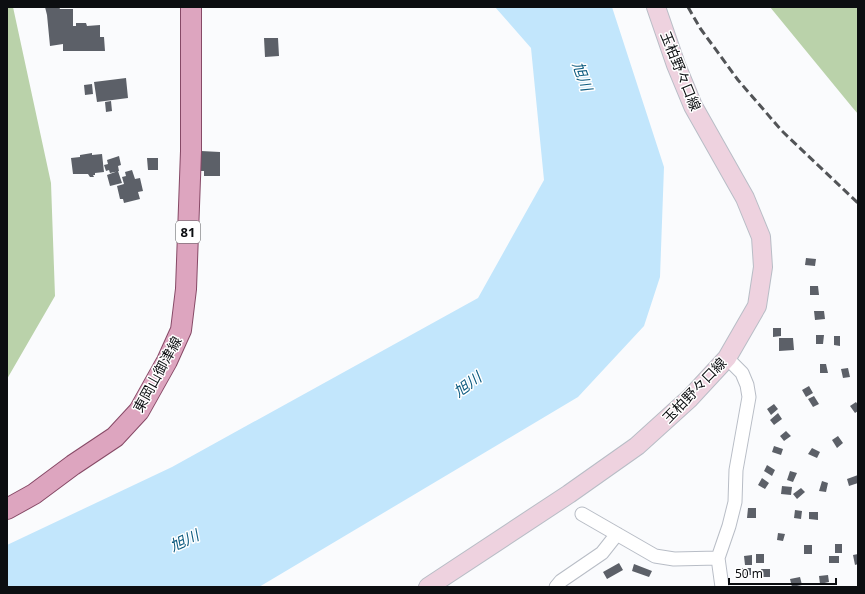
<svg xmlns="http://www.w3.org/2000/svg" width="865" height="594" font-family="'Noto Sans','Noto Sans JP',sans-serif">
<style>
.forest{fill:#bad2aa}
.water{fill:#c2e6fc}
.building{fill:#5c6068}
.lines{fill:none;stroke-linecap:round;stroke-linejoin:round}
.street-casing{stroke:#b8bdc6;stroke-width:15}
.secondary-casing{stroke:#b8bdc6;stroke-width:20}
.primary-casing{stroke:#864966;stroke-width:22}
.street{stroke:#fff;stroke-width:13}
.secondary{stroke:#eed2df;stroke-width:18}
.primary{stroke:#dda5bf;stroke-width:20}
.rail{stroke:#525457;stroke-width:3;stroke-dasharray:8 4;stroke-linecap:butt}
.labels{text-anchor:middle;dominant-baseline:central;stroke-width:3;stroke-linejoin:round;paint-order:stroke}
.shield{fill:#fff;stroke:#555658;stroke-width:1}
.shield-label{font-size:13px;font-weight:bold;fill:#0c0e11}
.street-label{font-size:14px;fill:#0c0e11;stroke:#fff}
.water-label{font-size:15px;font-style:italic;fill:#105d81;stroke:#fff}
</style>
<rect width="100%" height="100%" fill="#fafbfd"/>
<path class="forest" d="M7 7H13L51 183 55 296 7 379Z
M770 7H858V114L852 107Z"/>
<path class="water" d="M495 7H612L664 167 660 277 644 326 578 397 259 587H7V545L172 467 478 298 544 180 531 48Z"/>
<path class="building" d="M45 7H59L60 9H73V26H76V23H86L87 26 100 25V37H104L105 51H63V44L50 46 47 15Z
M264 38H278L279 56 265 57Z
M126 78 128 98 97 102 94 82Z
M92 84 93 94 85 95 84 85Z
M111 101 112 111 106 112 105 102Z
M201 151 220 152V176H204V171H200Z
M92 153V155L102 154 104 172 95 173V175H93L94 177H90L88 174H73L71 158 80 157V155Z
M119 156 121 165 118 166 119 171 110 173 109 170 106 171 104 165 108 164 107 160Z
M147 158H158V170H148Z
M132 170 135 179 140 178 143 191 138 192 140 199 124 203 123 199H120L117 186 124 184 122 177 126 176 125 172Z
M118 171 122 183 110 186 107 175Z
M806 258 816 259 815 266 805 265Z
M810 286H818L819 295H810Z
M814 311H824L825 319 815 320Z
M773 328H781V336L773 337Z
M816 335H824L823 344H816Z
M834 336H840V346L834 345Z
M779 338H793L794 350 779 351Z
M820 364H826L828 373H820Z
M848 368 850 377 843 378 841 369Z
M809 386 813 393 806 397 802 390Z
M814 396 819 404 813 407 808 399Z
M856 402 858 405V411L855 413 850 406Z
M774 404 778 409 771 415 767 409Z
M778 413 782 419 774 425 770 420Z
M786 431 791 436 784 441 780 436Z
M838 436 843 443 837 448 832 440Z
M774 446 783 449 781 455 772 452Z
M812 448 820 452 817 458 808 454Z
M767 465 775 470 772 476 764 471Z
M790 471 797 473 793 482 787 480Z
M858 475V483L849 486 847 479Z
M762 478 769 483 765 489 758 485Z
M822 481 828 483 826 492 819 491Z
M782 486 792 487 791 495 781 494Z
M801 488 805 492 797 499 793 494Z
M748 508H756V518H747Z
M795 510 802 511 801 519 794 518Z
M809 512H818V520L809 519Z
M778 533 785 534 783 541 777 540Z
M835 544H842V553H835Z
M804 545H812V554H804Z
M756 554H764V563H756Z
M858 554V564L855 565 853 555Z
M752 555V565H745L744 556Z
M829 556H839V563H829Z
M619 563 623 570 607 579 603 572Z
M634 564 652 571 649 577 632 571Z
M742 568H751V575H742Z
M761 569H770V577H761Z
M828 575 829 582 820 584 819 576Z
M800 577 802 585 792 587 790 579Z"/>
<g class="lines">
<defs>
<path id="street" d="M582 514 655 556 674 559 718 558
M556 587 561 581 602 553 617 534
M722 587 718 558 729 526 735 502 736 470 749 397 747 385 742 373 727 358"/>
<path id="secondary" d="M428 587 569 494 637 446 690 398 727 358 757 306 763 267 761 237 745 198 693 106 676 65 656 7"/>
<path id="primary" d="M7 509 34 494 73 465 115 437 139 411 167 361 181 330 186 289 191 151V7"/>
</defs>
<use href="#street" class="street-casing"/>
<use href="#secondary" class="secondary-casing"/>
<use href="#primary" class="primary-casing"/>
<use href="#street" class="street"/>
<use href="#secondary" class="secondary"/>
<use href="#primary" class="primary"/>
<path class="rail" d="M688 7 700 28 738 80 782 131 858 203"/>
</g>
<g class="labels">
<rect class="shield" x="176" y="221" width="24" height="22" rx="3"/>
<g class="shield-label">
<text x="188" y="232">81</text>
</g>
<g class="street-label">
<text transform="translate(681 71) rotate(68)">玉柏野々口線</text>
<text transform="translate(157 374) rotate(-61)">東岡山御津線</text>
<text transform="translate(694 390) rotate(-46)">玉柏野々口線</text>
</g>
<g class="water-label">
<text transform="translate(583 76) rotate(70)">旭川</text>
<text transform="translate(467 384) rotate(-36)">旭川</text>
<text transform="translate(184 540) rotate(-25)">旭川</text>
</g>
</g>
<rect width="865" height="594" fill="none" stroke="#0c0e11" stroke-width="16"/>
<path d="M729 578v6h107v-6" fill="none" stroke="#0c0e11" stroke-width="2"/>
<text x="735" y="578" font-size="12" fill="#0c0e11" stroke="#ffffff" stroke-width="3" paint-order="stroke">50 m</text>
</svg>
